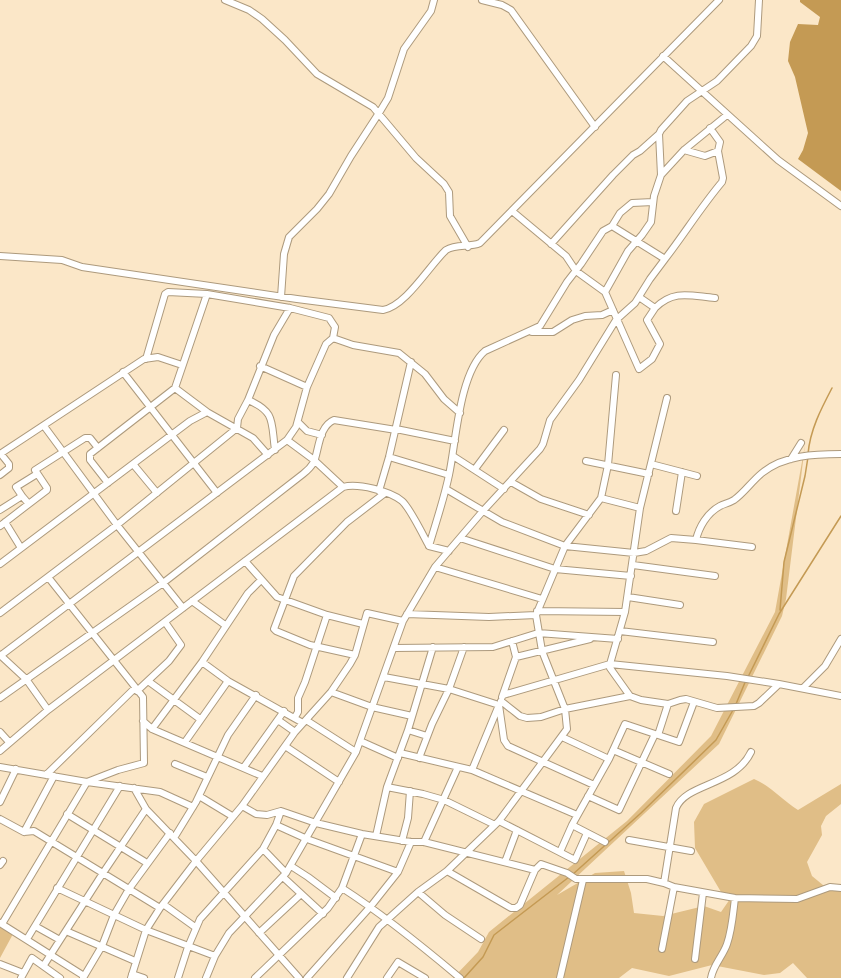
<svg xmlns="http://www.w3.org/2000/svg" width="841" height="978" font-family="'Archivo Narrow',sans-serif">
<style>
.green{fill:#e0be87}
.water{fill:#c49a54}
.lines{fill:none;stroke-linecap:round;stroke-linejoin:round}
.stream{stroke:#c49a54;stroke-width:1.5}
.minor-casing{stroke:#ad9a7d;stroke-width:8}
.minor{stroke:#fff;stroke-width:6}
</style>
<rect width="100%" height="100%" fill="#fbe7c8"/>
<path class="green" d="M805 445 786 599 782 616 719 744 557 895 595 873 624 871 631 893 634 913 663 916 704 906 721 912 730 899 721 892 695 848 694 822 704 804 754 779C771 786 782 800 798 810L841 784V804L826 816 821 826 822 835 807 862 812 876 829 890 841 884V978H807L793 963 780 973 764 975 712 965 669 976 632 968 619 978H453L478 952 489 932 627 821 711 736 775 612Z
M0 927 13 934 0 958Z"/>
<path class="water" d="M800 0H841V191L798 159 803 150 808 133 795 77 788 61 790 42 798 24 818 25 820 17 800 2Z"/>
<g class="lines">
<path class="stream" d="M808 454C810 430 821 409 832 388
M780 610 784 562 805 476 808 457
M748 677 779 614 841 516
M736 704 746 680
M572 875 641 813 716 740 733 710
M464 978 483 957 494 935 569 877"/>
<defs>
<path id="minor" d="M225 0 249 10 262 19 285 40 317 74 373 107 416 158 444 184 449 192 450 216 468 247
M482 0 502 5 511 10 595 127
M663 56 778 160 841 206
M684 150 705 156 718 151
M661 175 684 150 727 115
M512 211 566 256 576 271 605 292 639 369 652 359 660 344 647 320 655 308
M612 226 620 213 632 203 653 202
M551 244 613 175 633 155 640 151 659 134
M0 256 62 260 82 267 297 299 383 310C406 306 429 266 446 250 457 243 469 248 480 243L719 0
M665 259C685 233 701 207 722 182L723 178 718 151 720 142 710 128
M605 292 628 251 642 235 651 222 654 196 661 175 659 134 661 130 687 101 717 81 751 46 757 36 759 0
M281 297 284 254 289 237 317 209 329 194 351 156 379 113 388 98 404 49 431 11 434 0
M639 297 655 308C674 289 691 296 715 298
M532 332H553L572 320 585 316 602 315 613 310
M333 338 353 345 399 353 425 374 444 399 460 413
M146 359 165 294 168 292 207 294
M260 366 307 387
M123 372 217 493
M175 388 207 294 290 308 329 318 335 327 333 338
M667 398 640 508 625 612 610 664V668L630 696 641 700 668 704 680 700 686 699 717 708 754 706 759 703 779 684 841 696
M298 422 307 431 322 435
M44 426 117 525 183 608
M396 429 455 441
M287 440 314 460 343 487C358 483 390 491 402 501 410 508 423 535 429 546L449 551
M275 450C271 422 276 412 248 400L274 335 290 308
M0 454 144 359 158 357 182 365
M453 456 504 489
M389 457 449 475
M791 459 801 443
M586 461 649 474
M133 464 157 493
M651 464 697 476
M475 469 504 430
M0 475 9 468V464L1 454
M511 482 541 499 589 515
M108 483 90 460V454L175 388 207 412
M446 489 502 522 565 546 634 553 646 551 671 538 696 540C699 527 707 513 720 506 724 504 729 503 734 500 744 493 752 481 762 473 784 455 815 454 841 454
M379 491 389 457 411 362
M22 496 16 487 37 474
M601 498 640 508
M0 510 22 496 28 503
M676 511 682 472
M5 522 21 548
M0 526 47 490V488L35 470 85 438H90L98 448
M460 538 555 569 631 576
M696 540 752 547
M245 561 277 597 327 615 363 624
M0 564 190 421 207 412 253 438 268 455
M633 565 715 576
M435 567 542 599
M628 597 680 605
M192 601 225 625
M537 611 625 612
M0 613 117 525 237 428 238 419 248 400
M407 614 489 617 536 615
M620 631 713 642
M394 648 493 647 538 633 618 639
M0 655 26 679 48 710
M355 655 310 645 276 631 274 629 294 576 347 522 385 493
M0 656 287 440 296 427 307 387 326 344 333 338
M516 657 590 639
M202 662 228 681 303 723
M384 677 449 689 499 705 504 740 508 746 594 785
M148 681 200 719
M803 688 825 666 841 639
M137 691 169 661 181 645 165 622
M331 692 372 707 412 716
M503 695 610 664 727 676 779 684
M502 697 516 657 512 641
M0 698 163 583 303 474C307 471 311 467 314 462 319 449 319 426 334 420L396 430
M501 701 520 716 527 718 541 717 565 709 630 696
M295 717 298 712V698L305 682 327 615
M278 720 295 732
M306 720 356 752
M143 721 152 729 262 776
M152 729 202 662 248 593 261 580
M408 730 433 647
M0 732 9 742
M658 735 668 704
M562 737 609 759
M360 741 398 758
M185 742 228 681
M285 746 339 782
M613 750 669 774
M0 751 48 710 343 487
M400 753 472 770 577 815
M419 758 432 724 449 689 464 647
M175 764 207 777
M0 767 87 782 160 792 193 807
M244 767 284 711
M472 770 499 705
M46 775 135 688
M387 787 423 794 444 800 495 825
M134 788 146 809 196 861 299 978
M199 796 232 816
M588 796 619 810 655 734
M0 802 16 769
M242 806 256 814 267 815 281 811 316 823 362 834 411 842H424L535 870
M67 814 147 863
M0 819 24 832 34 831 160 908
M499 821 575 860 587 833
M276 825 307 839 398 872
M572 825 605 842
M24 832 54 776
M376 836 387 787 408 730 427 736
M174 838 196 802 228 735 256 695
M629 840 691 851
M402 841 408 818 410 791
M424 842 458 767
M263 849 286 873
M560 852 572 825 609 759 625 724 679 742 694 702
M505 862 517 830
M0 865 3 861
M291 866 308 877 336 898
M447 871 511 908H516L520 905 535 870 541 864 567 873 576 879H647L664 883 676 808C686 783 735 786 751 752
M283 877 323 914
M664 883 674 887 735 898 797 899 830 887 841 888
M57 888 146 930 215 956
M342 888C384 915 422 946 460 978
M418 892 445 915 481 939
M163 904 195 927
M0 923 84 976
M2 924 87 782 118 770 144 763 143 697 48 577
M35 926 60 940
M66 931 135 961
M259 933 301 894
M27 939 120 786
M662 949 674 887
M695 959 703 893
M0 964 23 973
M44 965 103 873 146 809
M132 974 144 978
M21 978 32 958 60 978
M83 978 102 946 114 915 129 889 170 833
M131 978 146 930 160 908 196 861 242 806 295 732 331 692 350 664 355 655 367 613 403 621
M178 978 188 947 200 919 263 849 276 825 281 811
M206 978 215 956 229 933 286 873 356 752 403 621 435 567 482 512 540 449 543 444 550 420 579 380 616 320 635 303 650 279 665 259 612 226 603 231 581 264 567 282 540 326 485 351C459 373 456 443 449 475 444 499 436 522 429 546
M255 978 328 908 342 888 362 834
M307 978 371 906 398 872 411 842
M347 978 379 927 418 892 447 871 499 821 567 729 565 709 542 651 536 615 565 546 601 498 608 465 616 375
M387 978 398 962 425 978
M560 978 583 880
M711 978C713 965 723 956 727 944 732 930 733 914 735 898"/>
</defs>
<use href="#minor" class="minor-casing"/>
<use href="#minor" class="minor"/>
</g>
</svg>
